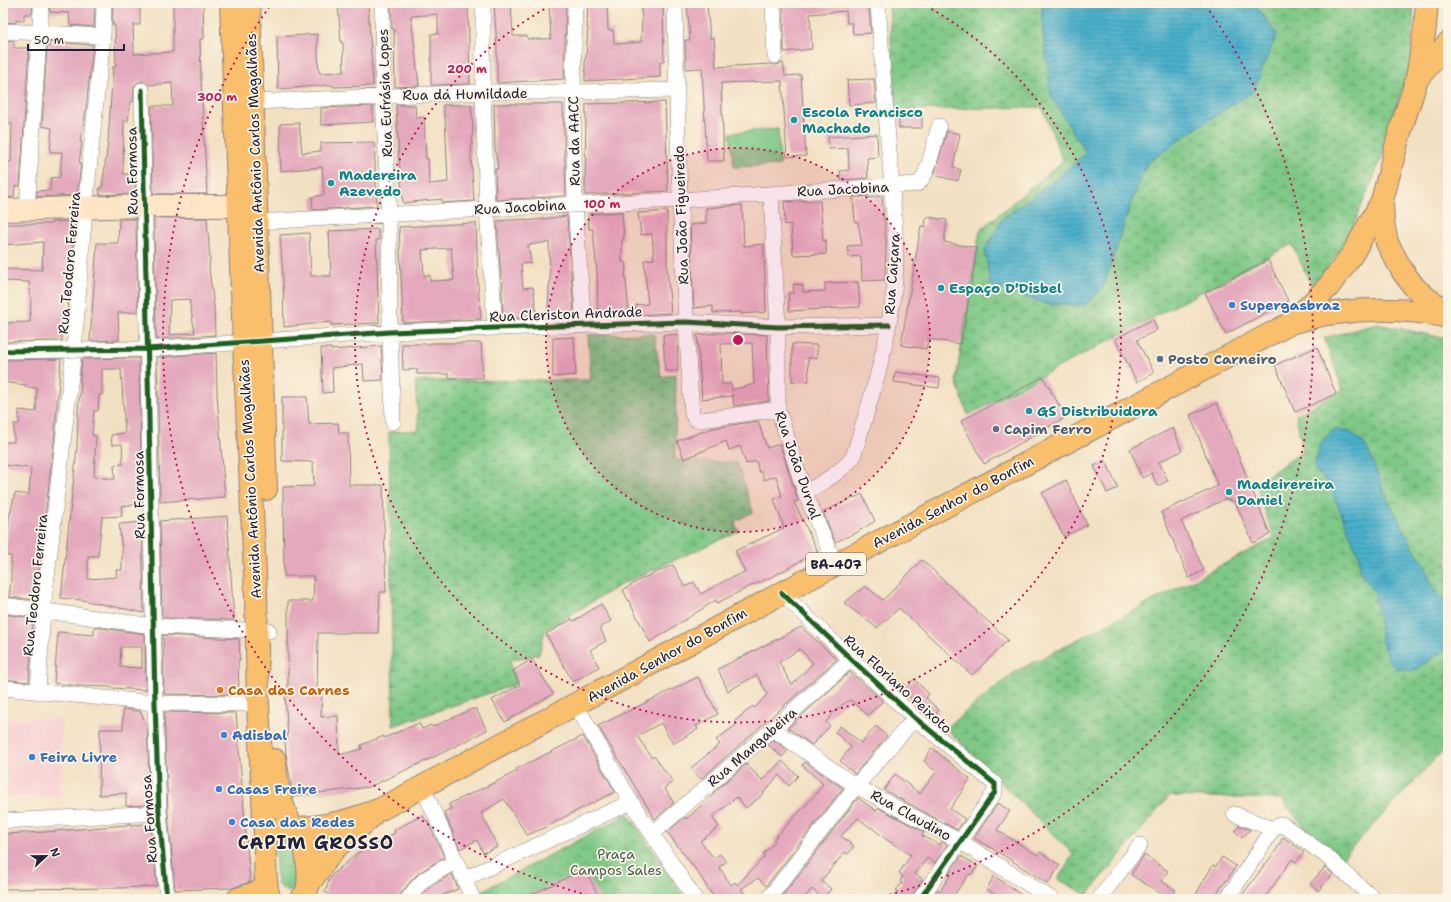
<svg xmlns="http://www.w3.org/2000/svg" width="1451" height="902" font-family="'Shantell Sans',sans-serif">
<style>
.built{fill:#f7cfd2}
.wetland{fill:url(#wetland-marsh);stroke:#507560}
.park{fill:url(#park-crowns);stroke:#507560}
.pitch{fill:#7fc886;stroke:#507560}
.water{fill:url(#water-rules);stroke:#366983}
.building{fill:#e4a9bd;fill-rule:evenodd}
.lines{fill:none;stroke-linecap:round;stroke-linejoin:round}
.street-casing{stroke:#8a817e;stroke-width:16}
.secondary-casing{stroke:#8a817e;stroke-width:24}
.primary-casing{stroke:#8a817e;stroke-width:24}
.highway-casing{stroke:#8a817e;stroke-width:24}
.street{stroke:#fff;stroke-width:15}
.secondary{stroke:#fde5c5;stroke-width:22}
.primary{stroke:#f9bf6d;stroke-width:22}
.highway{stroke:#f9bf6d;stroke-width:22}
.cycleway-casing{stroke:#fcf5e5;stroke-width:8}
.cycleway{stroke:#1b5e20;stroke-width:5}
.ring{fill:none;stroke:#c2185b;stroke-width:2;stroke-dasharray:2 4}
.culture-dot{fill:#0f9aa8;stroke:#fcf5e5;stroke-width:1.5}
.shop-dot{fill:#3f7fe0;stroke:#fcf5e5;stroke-width:1.5}
.service-dot{fill:#5c6f8a;stroke:#fcf5e5;stroke-width:1.5}
.food-dot{fill:#e8710a;stroke:#fcf5e5;stroke-width:1.5}
.labels{text-anchor:middle;dominant-baseline:central;stroke-width:3.5;stroke-linejoin:round;paint-order:stroke}
.shield{fill:#fcf5e5;stroke:#63616e;stroke-width:1}
.shield-label{font-size:13px;font-weight:bold;fill:#22223b}
.street-label{font-size:14px;fill:#22223b;stroke:#fcf5e5}
.culture-label{font-size:14px;font-weight:bold;fill:#0d838f;stroke:#fcf5e5;text-anchor:start}
.shop-label{font-size:14px;font-weight:bold;fill:#366cbe;stroke:#fcf5e5;text-anchor:start}
.service-label{font-size:14px;font-weight:bold;fill:#4e5e75;stroke:#fcf5e5;text-anchor:start}
.food-label{font-size:14px;font-weight:bold;fill:#c56008;stroke:#fcf5e5;text-anchor:start}
.park-label{font-size:14px;fill:#435c55;stroke:#fcf5e5}
.district-label{font-size:18px;font-weight:bold;letter-spacing:1px;fill:#22223b;stroke:#fcf5e5}
.centre{fill:#c2185b;stroke:#fcf5e5;stroke-width:2}
.ring-label{font-size:12px;text-anchor:middle;font-weight:bold;fill:#c2185b;stroke:#fcf5e5;stroke-width:3.5;stroke-linejoin:round;paint-order:stroke}
</style>
<defs>
<pattern id="wetland-marsh" width="20" height="14" patternUnits="userSpaceOnUse"><rect width="20" height="14" fill="#7fc886"/><path d="M1 5h8M5 5V1M11 12h8M15 12V8" fill="none" stroke="#68a26f"/></pattern>
<pattern id="park-crowns" width="20" height="18" patternUnits="userSpaceOnUse"><rect width="20" height="18" fill="#7fc886"/><path d="M2 6a3 3 0 1 1 6 0M12 15a3 3 0 1 1 6 0" fill="none" stroke="#68a26f"/></pattern>
<pattern id="water-rules" width="6" height="5" patternUnits="userSpaceOnUse"><rect width="6" height="5" fill="#4bb0cb"/><path d="M0 2.5h6" fill="none" stroke="#3e8fa6"/></pattern>
</defs>
<rect width="100%" height="100%" fill="#fcf5e5"/>
<filter id="ink" filterUnits="userSpaceOnUse"><feTurbulence type="fractalNoise" baseFrequency=".025" numOctaves="2"/><feDisplacementMap in="SourceGraphic" scale="8" xChannelSelector="R" yChannelSelector="G"/><feConvolveMatrix kernelMatrix="1 2 1 2 8 2 1 2 1" color-interpolation-filters="sRGB"/></filter>
<filter id="wash" filterUnits="userSpaceOnUse"><feTurbulence type="fractalNoise" baseFrequency=".012" numOctaves="4" result="noise"/><feDisplacementMap in="SourceGraphic" scale="16" xChannelSelector="R" yChannelSelector="G"/><feGaussianBlur stdDeviation="0.9" result="paint"/><feColorMatrix in="noise" values="0 0 0 0 0 0 0 0 0 0 0 0 0 0 0 0 0 1.4 0 .05"/><feComposite in="paint" operator="in"/></filter>
<g filter="url(#wash)">
<rect width="100%" height="100%" fill="#f2e0c2"/>
<path class="built" d="M3 708H6L7 718 61 719V797L9 796 6 804H3Z"/>
<path class="wetland" d="M889 3H1414L1411 58 1382 157 1348 238 1313 289 1292 244 968 415 956 380 980 230 1063 161 1042 107 895 110Z
M1378 324 1448 339V745L1336 865 1281 799 1169 796 1087 895 1058 879 1073 854 946 728 1015 672 1274 538 1256 484 1303 451 1296 415 1343 390 1324 338Z
M654 334 661 377 676 374 675 460 737 463 753 512 734 522 739 531 622 584 545 630 539 654 510 660 516 684 393 726 389 432 419 430 415 381 591 380 588 335Z"/>
<path class="park" d="M628 814 685 899H481L478 893Z
M289 839 294 840 302 884C292 894 287 894 277 884L275 845 279 842Z"/>
<path class="pitch" d="M778 129 780 165 734 167 730 133Z"/>
<path class="water" d="M1042 3H1254L1277 34 1253 92 1195 129 1147 163 1130 206 1103 288 1086 305 1048 304 990 285 985 250 1002 219 1049 185 1086 153 1051 96 1042 22Z
M1334 429 1350 432 1364 443 1370 454 1383 490 1416 552 1426 567 1430 580 1435 590 1447 603 1448 648 1412 671 1394 667 1389 662 1381 638 1375 594 1360 571 1359 556 1329 484 1314 469 1320 444Z"/>
<g id="blocks">
<path class="building" d="M3 3H36L33 5 32 14H24V21L16 20V23L3 22Z
M46 3H95L94 27 70 25 69 13 50 12 49 6Z
M113 3H140V25H133L134 54 173 52V3H203L204 39H200L201 80 207 194H153L151 106H173L172 83 149 85 142 81 137 83 134 86 133 102H130L128 121 124 120 123 174H135V194L100 195 99 188H102L108 142 113 67H116L115 25H112Z
M338 3H368L373 86 333 87V85L278 89 277 37 317 34 319 73 344 72 343 43H341Z
M391 3H468L470 84 431 85V34H438V14L411 16 419 86 395 87 394 29H392Z
M494 3H511L513 36H527V39H551L549 3H566L564 79 497 83V49Z
M588 3H607L608 30H613L614 43H618V44L641 42 642 19 640 3H663L664 62H660V77L585 81V58H586L588 28H587Z
M687 3H707L710 38H714L716 67 771 64 776 65 783 63 785 76 801 75 806 156 787 157 782 81 721 83 724 161H707L702 68 686 69 685 40H690Z
M783 3H866L867 9H869L871 33 853 34 852 23H847L846 11 810 14 812 49 784 52Z
M3 40 14 41V48H29L20 186H15L14 197 3 198V162H11L12 124H3Z
M49 42 93 45 85 117 80 142H82L79 163H81L77 195 37 197V191L50 190 51 178 60 177 62 152H50L52 128 42 126 47 47H49Z
M874 79 876 103 849 105 847 80Z
M665 102 668 191 585 195 586 104Z
M494 104H563L566 196 496 200 495 169H498L495 148Z
M396 105H415L416 118 424 117 426 159H428L429 184 448 182 445 116H444L443 105H471L473 127 471 156 474 201 442 203V199L403 203 399 160Z
M373 106V122L321 125V108Z
M899 116H922V128H899Z
M299 123 302 153 321 151V143L374 142 377 206 313 210 312 197 324 195 322 167 281 171 280 124Z
M947 131 960 134 953 167 961 170 958 181 934 175Z
M877 134 878 157 867 158 868 178 841 180 840 171 849 170 848 148 829 149 828 137Z
M869 196V198L882 196 886 243 885 280 862 281 861 256 849 257 847 246 862 245 858 222H855L853 197Z
M796 201H820L823 241 826 240V254L793 255 791 224 785 225 784 202Z
M742 205 744 246 764 244 766 312 741 314V312L713 313V306L694 308 690 225 706 223V208Z
M667 211V269L671 313 635 315 636 305 648 304 644 260 654 259 652 234 641 235 638 213Z
M622 212 624 239H622V262H625L626 271H625L629 313 598 315 597 273 593 229H589L588 214Z
M567 216 574 315 548 317 549 285H550L549 242 528 245 531 263 521 264 523 288 533 287 537 317 503 319 502 293 503 278H501L497 221 526 219V221Z
M926 217 947 220 944 242 977 248 964 328 960 344 928 339 926 349 901 345 921 226 925 227Z
M154 218H207L210 259 209 268 214 307 215 335 156 339ZM189 299 195 333 169 335 170 300Z
M119 219H136L138 312 118 313 119 340 90 341 97 243H118Z
M75 221 71 270H70L67 318 66 326H62V341L3 342V323L30 322 31 301 29 282 3 281V269L42 270 43 242 3 245V224H51V222Z
M476 223 478 286 481 319 403 323 399 227ZM451 248 454 280 430 281V275L424 276 422 250Z
M378 229 379 240H376L379 323 331 325V322L284 327 283 277 280 235 309 233 311 276H331L329 231Z
M1268 260 1288 301 1226 334 1205 293Z
M858 282 860 307 789 311 788 293H794L793 284 803 285V292L825 291V283Z
M1153 319 1157 330 1137 340 1154 373 1137 382 1115 339Z
M720 333 767 335 769 401 734 406 732 394V396L702 399 697 335ZM752 343 754 384 732 390 731 384H722L721 344Z
M677 334 678 371H665L663 335Z
M574 337 576 375 553 377V338Z
M430 343H481L483 378H449V374H417V369L403 370 402 344H430Z
M792 344 817 345V358H808L809 381 792 382Z
M381 346 383 380 364 381 363 364 332 368 333 392 323 393 321 348H331V350Z
M1317 347 1336 394 1295 412 1275 365Z
M216 353 217 394 225 497 160 502 157 357Z
M139 358 142 504 121 506 122 516 102 517 98 556H88V579L117 577 116 570H122V550L119 524 142 522 144 613 82 600 61 598 77 448 78 410 81 382H80V379L82 359ZM102 369H121L125 433 111 435 112 445 122 444 123 464 114 465 115 479 94 477 96 436 92 435 94 411H98L99 395H102Z
M61 359 54 442 35 600 9 597 11 581V556L3 555V543H7L9 518 15 493 29 495 31 468 3 465V442H14V424H19V410L36 412 37 388 26 387V385L3 382V360Z
M895 372 940 378 939 388 894 382Z
M1043 377 1066 417 984 464 961 421Z
M282 397H307L309 424 338 423 339 433H348L349 485H383L386 592H380L378 633H318L317 693 322 692 321 717 338 716 339 755 362 749 361 745 384 736V738L419 723 422 729 431 725 432 727 472 709H476L487 730 434 757 369 787 293 796 286 754 285 740H288L285 694H288V601H313L314 576H284L283 487 314 486 313 462 282 461Z
M1217 403 1270 534 1253 543 1235 502 1225 499 1181 521 1204 570 1189 578 1161 512 1218 486 1190 415Z
M758 421 767 448 780 444 798 501 794 502 818 552 804 559 774 576 751 586 717 603 716 600 650 642 623 590 641 579 673 565 685 587 694 582 701 594 726 580 745 572 735 551 784 528 774 499 782 496 776 476 764 480 762 472H759L756 461 746 464 740 446 729 450 726 441 684 459 677 441 713 428Z
M1173 428 1182 451 1159 462 1168 481 1157 486 1152 473 1142 478 1130 449Z
M1106 461 1118 488 1107 493 1094 466Z
M1066 480 1087 525 1064 537 1042 493Z
M862 494 875 521 856 533 835 542 823 512Z
M227 516 234 620 167 618 162 616 160 521Z
M922 560 1008 640 972 675 899 608 877 628 844 603 865 586 883 600Z
M601 604 611 621 600 628 606 641 590 650 599 667 573 682 546 634 572 619 574 621Z
M3 614 33 618 29 682 3 679Z
M94 627 145 634 146 690 111 688V687L78 686 54 683 58 632 94 635ZM121 647H142V668L120 667Z
M801 627 837 659 701 779 691 768 720 744 716 740 737 724 735 721 753 706 755 708 767 694 757 675 728 691 718 669ZM800 649 813 663 792 685 779 662Z
M163 635 239 639 240 660H238L239 695 164 694Z
M532 659 553 694 505 722 492 700 520 685 513 671Z
M850 672 883 701 868 715 852 701H851L849 700 837 709 826 722 830 726 812 745 788 728Z
M698 677 718 714 696 726 698 729 673 744 661 723 637 736 652 758 654 756 673 782 664 788 674 803 655 819 598 726Z
M914 679 929 694 926 698 939 710 931 718 903 691Z
M123 709 140 711 147 726 150 801 146 805 126 806V793L99 795 100 729H123Z
M164 712 236 713 250 882 232 888 175 890 168 812Z
M840 726 861 743 876 726 887 736 855 774 840 761 851 747 835 732Z
M583 736 615 792 572 813 547 827 527 835 504 799 481 813 498 847 483 853 477 840 460 849 444 812 451 809 449 804 502 779 517 771 516 769Z
M774 740 788 750 782 757 768 745Z
M932 748 970 779 950 809 965 819 957 830 884 790 895 774 920 794 936 772 924 761Z
M782 761 798 776 789 786 779 775 760 797 746 808 737 797 712 817 719 827 700 841 714 858 720 854 726 862 719 867 731 885 735 882 737 885 765 856 763 854 775 842 773 840 816 794 823 784 802 765 805 762 843 788 766 886 758 878 741 889 749 899H715L696 870 667 832 685 817 686 819 702 805 714 794 713 793 746 764 762 780Z
M858 798 876 811 879 808 924 832 922 836 940 845 942 842 947 845 935 863 927 858 915 874 923 879 913 894 911 899H892L898 891 896 890 902 883 900 881 903 876 899 873 911 855 887 840 871 827V828L858 818 841 836 854 846 848 854 845 852 821 881 831 889 823 899 812 889 803 899H780Z
M998 803 1010 811 997 830 1021 845 1038 855 1040 852 1060 865 1048 884 1003 855 974 838Z
M423 815 426 821 427 820 444 857 419 873 410 882 397 899H337L325 892 329 880 334 873 358 853 371 845 395 833 394 830Z
M131 823 130 825 147 824 151 828 157 886 121 888 3 889V834L45 832 127 825V824Z
M1239 825 1250 830 1242 838 1235 831Z
M1283 837 1304 852 1296 862 1292 859 1264 899H1239L1277 849Z
M1144 855 1168 871 1161 881 1176 890 1170 899 1131 875Z
M961 856 978 866 971 875 969 874 951 899H931L938 889 940 891 951 874 949 873Z
M1222 857 1236 866 1229 877 1212 899H1193L1213 865 1216 867Z
M1325 867 1333 874 1318 891 1310 884Z
M585 869 600 899H522Z
M452 874 458 889 434 899H419L431 886Z
M994 876 1000 880 1027 899H1000L987 889Z"/>
</g>
</g>
<g filter="url(#ink)">
<use href="#blocks" fill-opacity="0" stroke="#8a817e" stroke-width="1"/>
<g class="lines">
<defs>
<path id="street" d="M382 3 383 96 389 215 390 332 393 422
M483 3V92L487 209 495 328
M575 3 573 92 575 205 584 326
M675 3C677 140 682 277 692 414L695 419 702 420 778 409
M773 3 775 56
M3 31 103 36
M142 90 155 703 159 813 167 899
M253 102 483 92H573L677 90
M771 194 778 327V409L805 493 835 564
M27 209 41 10
M257 222 487 209 680 200 917 184C928 179 935 139 939 126
M3 351 148 349 390 332 495 328 685 322 778 327 889 325
M805 493C822 482 841 473 853 457 870 402 888 347 894 290 899 251 893 213 891 175 886 118 882 60 878 3
M782 593 851 659 915 718 995 784V792L920 899
M3 605 153 626 269 631
M3 688 155 703 258 704
M38 692 43 610 74 350 85 208 103 36 104 3
M576 705 631 802 695 899
M773 729 856 786 961 842 1052 899
M422 786 473 899
M1234 814 1273 829
M3 821 159 813
M652 834 773 729 851 659
M464 879 631 802
M408 899 417 887 425 879 456 861
M768 899 856 786 915 718
M1099 899 1140 845
M1227 899 1273 829 1276 827 1282 824 1325 855 1374 899"/>
<path id="secondary" d="M3 210 145 206H239"/>
<path id="primary" d="M231 3 244 343 256 594 258 704 265 835
M249 3 266 489
M1417 79 1425 27 1427 3
M1293 322 1329 286 1353 253 1382 201
M275 760C276 786 281 804 292 828
M299 828C331 826 351 820 381 809L782 593 1293 322C1307 319 1321 314 1335 313 1372 308 1412 309 1448 317
M308 885 334 849 371 817
M238 899 267 889
M270 899C264 887 265 851 265 835 276 830 285 827 299 828 305 842 316 890 301 899"/>
<path id="highway" d="M1448 43 1417 79 1399 135 1382 201 1383 223 1387 243 1403 272 1415 288 1429 300 1448 312"/>
</defs>
<use href="#street" class="street-casing"/>
<use href="#secondary" class="secondary-casing"/>
<use href="#primary" class="primary-casing"/>
<use href="#highway" class="highway-casing"/>
<use href="#street" class="street"/>
<use href="#secondary" class="secondary"/>
<use href="#primary" class="primary"/>
<use href="#highway" class="highway"/>
<defs>
<path id="cycleway" d="M142 90 155 703 159 813 167 899
M3 351 148 349 390 332 495 328 685 322 778 327 889 325
M782 593 851 659 915 718 995 784V792L920 899"/>
</defs>
<use href="#cycleway" class="cycleway-casing"/>
<use href="#cycleway" class="cycleway"/>
</g>
</g>
<circle cx="738" cy="340" r="192" fill="#c2185b" fill-opacity=".12"/>
<g class="ring">
<circle cx="738" cy="340" r="192"/>
<path d="M921 3A383 383 0 1 1 555 3"/>
<path d="M599 898A575 575 0 0 1 270 6M1206 6A575 575 0 0 1 877 898"/>
</g>
<g class="culture-dot">
<circle cx="794" cy="120" r="4"/>
<circle cx="331" cy="183" r="4"/>
<circle cx="941" cy="288" r="4"/>
<circle cx="1029" cy="411" r="4"/>
<circle cx="1229" cy="492" r="4"/>
</g>
<g class="shop-dot">
<circle cx="1232" cy="305" r="4"/>
<circle cx="224" cy="735" r="4"/>
<circle cx="32" cy="757" r="4"/>
<circle cx="219" cy="789" r="4"/>
<circle cx="232" cy="822" r="4"/>
</g>
<g class="service-dot">
<circle cx="1160" cy="359" r="4"/>
<circle cx="996" cy="429" r="4"/>
</g>
<circle class="food-dot" cx="220" cy="690" r="4"/>
<g class="labels">
<rect class="shield" x="806" y="553" width="60" height="22" rx="3"/>
<g class="shield-label">
<text x="836" y="564">BA-407</text>
</g>
<g class="street-label">
<text transform="translate(385 93) rotate(-92)">Rua Eufrásia Lopes</text>
<text transform="translate(465 94) rotate(-1)">Rua da Humildade</text>
<text transform="translate(574 141) rotate(-91)">Rua da AACC</text>
<text transform="translate(255 153) rotate(-92)">Avenida Antônio Carlos Magalhães</text>
<text transform="translate(132 171) rotate(-91)">Rua Formosa</text>
<text transform="translate(843 189) rotate(-3)">Rua Jacobina</text>
<text transform="translate(520 207) rotate(-3)">Rua Jacobina</text>
<text transform="translate(681 215) rotate(-92)">Rua João Figueiredo</text>
<text transform="translate(69 263) rotate(-85)">Rua Teodoro Ferreira</text>
<text transform="translate(892 274) rotate(-86)">Rua Caiçara</text>
<text transform="translate(566 314) rotate(-2)">Rua Cleriston Andrade</text>
<text transform="translate(798 465) rotate(71)">Rua João Durval</text>
<text transform="translate(250 479) rotate(-93)">Avenida Antônio Carlos Magalhães</text>
<text transform="translate(139 495) rotate(-91)">Rua Formosa</text>
<text transform="translate(953 502) rotate(-28)">Avenida Senhor do Bonfim</text>
<text transform="translate(35 585) rotate(-84)">Rua Teodoro Ferreira</text>
<text transform="translate(667 655) rotate(-29)">Avenida Senhor do Bonfim</text>
<text transform="translate(898 684) rotate(42)">Rua Floriano Peixoto</text>
<text transform="translate(752 747) rotate(-41)">Rua Mangabeira</text>
<text transform="translate(911 815) rotate(29)">Rua Claudino</text>
<text transform="translate(149 819) rotate(-94)">Rua Formosa</text>
</g>
<g class="culture-label">
<text x="802" y="112">Escola Francisco<tspan x="802" dy="16">Machado</tspan></text>
<text x="339" y="175">Madereira<tspan x="339" dy="16">Azevedo</tspan></text>
<text x="949" y="288">Espaço D'Disbel</text>
<text x="1037" y="411">GS Distribuidora</text>
<text x="1237" y="484">Madeirereira<tspan x="1237" dy="16">Daniel</tspan></text>
</g>
<g class="shop-label">
<text x="1240" y="305">Supergasbraz</text>
<text x="232" y="735">Adisbal</text>
<text x="40" y="757">Feira Livre</text>
<text x="227" y="789">Casas Freire</text>
<text x="240" y="822">Casa das Redes</text>
</g>
<g class="service-label">
<text x="1168" y="359">Posto Carneiro</text>
<text x="1004" y="429">Capim Ferro</text>
</g>
<g class="food-label">
<text x="228" y="690">Casa das Carnes</text>
</g>
<g class="park-label">
<text x="616" y="854">Praça<tspan x="616" dy="16">Campos Sales</tspan></text>
</g>
<g class="district-label">
<text x="316" y="843">CAPIM GROSSO</text>
</g>
</g>
<circle cx="738" cy="340" r="6" class="centre"/>
<g class="ring-label">
<text x="467" y="73">200 m</text>
<text x="217" y="101">300 m</text>
<text x="602" y="208">100 m</text>
</g>
<rect width="1451" height="902" fill="none" stroke="#fcf5e5" stroke-width="16"/>
<g transform="translate(46 856) rotate(68)" stroke="#fcf5e5" stroke-width="3" paint-order="stroke">
<path d="M0-3L7 15L0 10L-7 15Z" fill="#22223b"/>
<text y="-6" font-size="11" font-weight="bold" text-anchor="middle" fill="#22223b">N</text>
</g>
<path d="M28 44v6h96v-6" fill="none" stroke="#22223b" stroke-width="2"/>
<text x="34" y="44" font-size="12" fill="#22223b" stroke="#fcf5e5" stroke-width="3" paint-order="stroke">50 m</text>
</svg>
